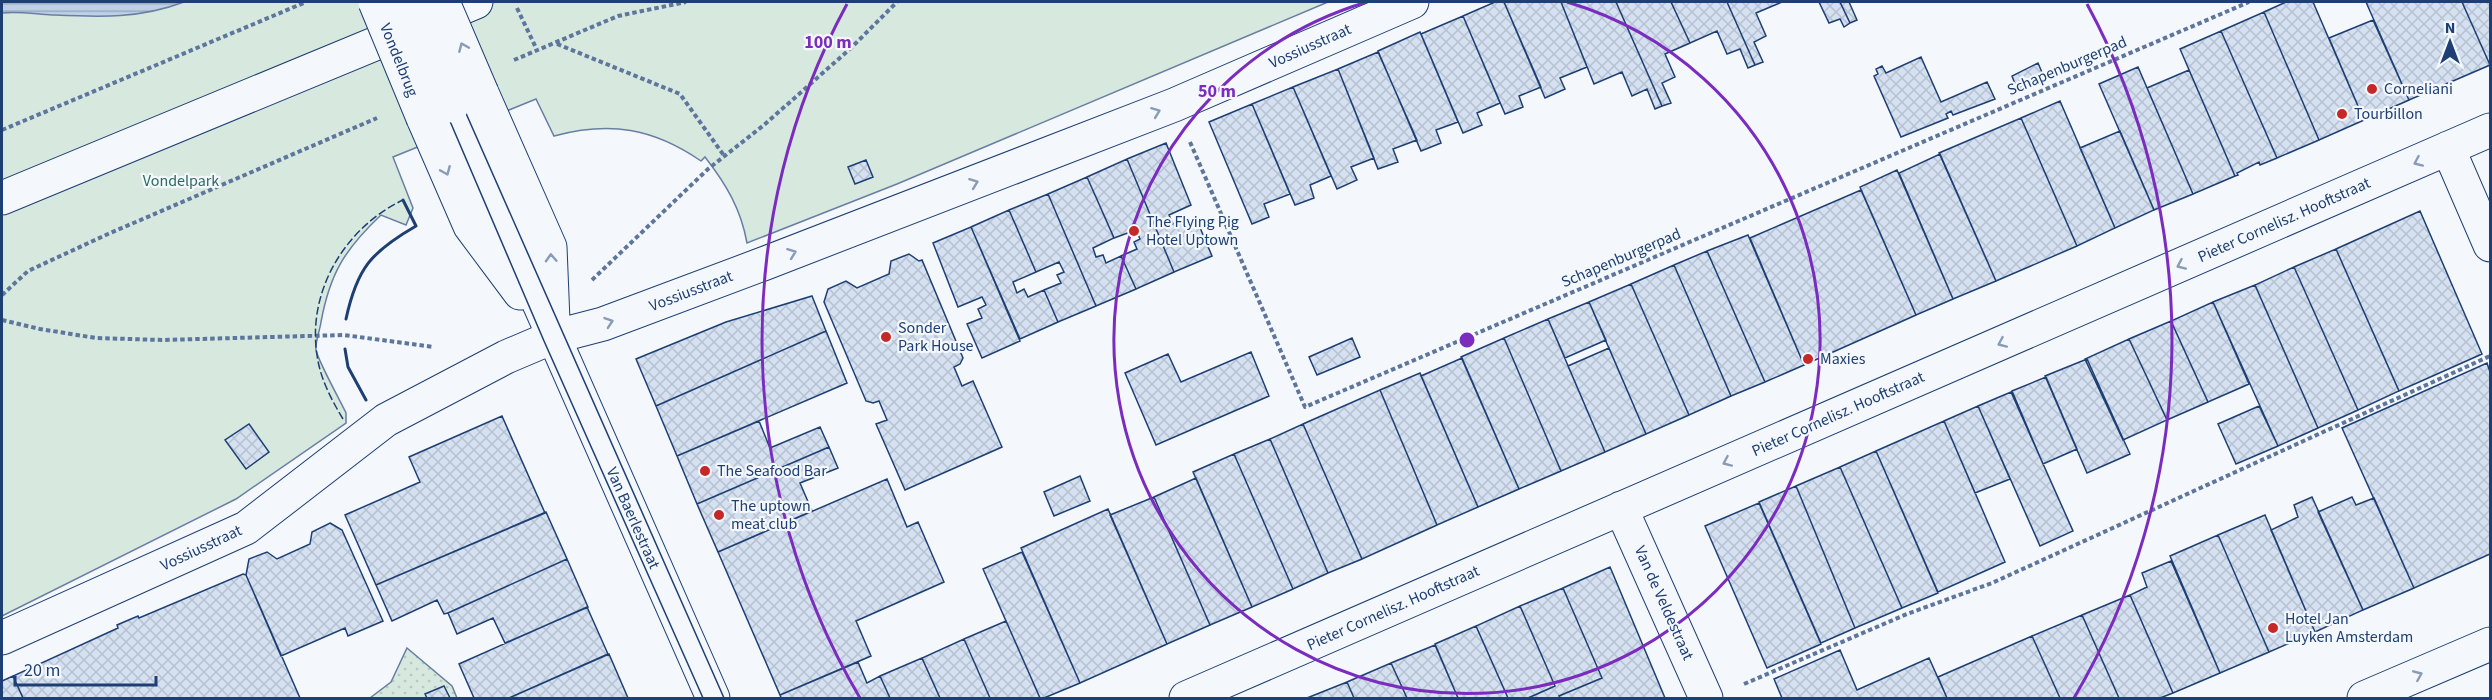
<svg xmlns="http://www.w3.org/2000/svg" width="2492" height="700" font-family="'Source Sans 3',sans-serif">
<style>
.grass{fill:url(#grass-dots);stroke:#687fa3;stroke-width:1.5}
.park{fill:#d7e8df;stroke:#687fa3;stroke-width:1.5}
.water{fill:url(#water-rules);stroke:#687fa3;stroke-width:1.5}
.building{fill:url(#building-cross-hatch);stroke:#1d3f73;stroke-width:1.5}
.lines{fill:none;stroke-linecap:round;stroke-linejoin:round}
.minor-casing{stroke:#1d3f73;stroke-width:35}
.path{stroke:#5e769c;stroke-width:4;stroke-dasharray:4.5 3;stroke-linecap:butt}
.minor{stroke:#f4f7fb;stroke-width:33}
.tram{stroke:#1d3f73;stroke-width:1.5}
.minor-bridge-casing{stroke:#1d3f73;stroke-width:35;stroke-linecap:butt}
.minor-bridge{stroke:#f4f7fb;stroke-width:33}
.fence{stroke:#1d3f73;stroke-width:1.5;stroke-dasharray:8 3;stroke-linecap:butt}
.wall{stroke:#1d3f73;stroke-width:3}
.oneway{stroke:#889bb7}
.ring{fill:none;stroke:#7b2cbf;stroke-width:3}
.poi-dot{fill:#c62828;stroke:#f4f7fb;stroke-width:2}
.labels{text-anchor:middle;dominant-baseline:central;stroke-width:4.5;stroke-linejoin:round;paint-order:stroke}
.street-label{font-size:16px;fill:#1d3f73;stroke:#f4f7fb}
.poi-label{font-size:16px;fill:#1d3f73;stroke:#f4f7fb;text-anchor:start}
.park-label{font-size:16px;fill:#2c6c60;stroke:#f4f7fb}
.centre{fill:#7b2cbf;stroke:#f4f7fb;stroke-width:3}
.ring-label{font-size:18px;text-anchor:middle;font-weight:bold;fill:#7b2cbf;stroke:#f4f7fb;stroke-width:4.5;stroke-linejoin:round;paint-order:stroke}
</style>
<defs>
<pattern id="grass-dots" width="8" height="8" patternUnits="userSpaceOnUse" patternTransform="scale(1.5)"><rect width="8" height="8" fill="#d7e8df"/><path d="M2 2h.1M6 6h.1" fill="none" stroke="#b8c8c3" stroke-width="1.8" stroke-linecap="round"/></pattern>
<pattern id="water-rules" width="6" height="5" patternUnits="userSpaceOnUse" patternTransform="scale(1.5)"><rect width="6" height="5" fill="#bed0e5"/><path d="M0 2.5h6" fill="none" stroke="#9aaabe"/></pattern>
<pattern id="building-cross-hatch" width="8" height="8" patternUnits="userSpaceOnUse" patternTransform="scale(1.5)"><rect width="8" height="8" fill="#d5e0f0"/><path d="M0 0l8 8M0 8l8-8" fill="none" stroke="#b6c1d1"/></pattern>
</defs>
<rect width="100%" height="100%" fill="#f4f7fb"/>
<path class="grass" d="M407 648 452 686 457 698H370L391 682Z"/>
<path class="park" d="M2 2H1328L897 184 747 243C741 209 726 184 705 157L701 161C653 128 610 121 554 136L536 99 393 157 413 208 406 225 381 215C345 249 330 273 321 322 320 330 315 342 316 350 318 361 340 400 346 413V423L236 499 2 616Z"/>
<path class="water" d="M2 2H184C139 19 100 17 52 15 35 14 18 11 2 13Z"/>
<path class="building" d="M1495 2H1504L1541 87 1519 96 1523 107 1505 114 1463 16Z
M1504 2H1561L1587 67 1560 78 1565 89 1545 98Z
M1561 2H1616L1662 106 1655 109 1647 89 1632 96 1622 72 1594 84Z
M1616 2H1671L1690 43 1665 54 1675 77 1662 83 1671 103 1662 106Z
M1671 2H1727L1755 65 1748 68 1740 49 1727 54 1717 31 1690 43Z
M1727 2H1782L1756 13 1766 36 1754 42 1763 62 1755 65Z
M1819 2H1840L1850 23 1844 27 1840 19 1829 23Z
M1840 2H1849L1857 20 1850 23Z
M2286 2H2313L2364 120 2319 140 2264 12Z
M2366 2H2462L2490 65 2409 100Z
M2462 2H2490V65Z
M2264 12 2319 140 2277 158 2221 31Z
M1463 16 1500 103 1477 113 1482 125 1463 133 1421 34Z
M2373 20 2409 100 2364 120 2329 38Z
M2221 31 2277 158 2260 165 2259 162 2237 173 2238 175 2235 176 2180 49Z
M1420 32 1458 122 1436 130 1441 143 1421 151 1378 51Z
M1378 52 1417 140 1393 149 1398 162 1378 169 1338 69Z
M1921 57 1941 102 1987 82 1995 99 1953 115 1951 111 1946 114 1948 118 1901 137 1874 76 1878 74 1876 69 1882 66 1886 73Z
M2038 63 2044 77 2017 89 2012 76Z
M2138 67 2193 194 2154 210 2099 84Z
M1338 69 1374 158 1351 167 1357 180 1337 189 1293 87Z
M2189 70 2235 176 2193 194 2147 88Z
M1293 87 1331 176 1310 185 1314 198 1295 205 1252 104Z
M2060 101 2115 228 2077 246 2021 118Z
M1252 104 1290 194 1264 204 1269 217 1252 224 1209 122Z
M2021 118 2077 246 1996 281 1939 153Z
M2120 131 2154 210 2115 228 2080 148Z
M1166 143 1191 205 1169 215 1173 224 1181 220 1184 228 1198 223 1212 256 1174 272 1127 159Z
M1940 154 1996 281 1953 299 1899 173Z
M1127 159 1174 272 1136 289 1121 256 1137 249 1134 242 1140 239 1136 230 1114 238 1087 177Z
M866 160 873 177 855 184 848 167Z
M1897 170 1953 299 1916 315 1860 187Z
M1087 177 1114 238 1093 248 1096 257 1103 255 1106 263 1121 256 1136 289 1096 306 1048 194Z
M1861 190 1916 315 1804 365 1750 238Z
M1048 194 1096 306 1058 322 1044 290 1061 283 1057 275 1064 272 1059 262 1036 272 1009 210Z
M1009 210 1036 272 1013 282 1017 293 1024 289 1028 297 1044 290 1058 322 1020 339 971 227Z
M2420 211 2482 354 2399 391 2336 249Z
M971 227 1020 341 982 358 967 324 982 318 978 309 986 305 982 297 958 307 933 243Z
M1748 235 1804 365 1765 382 1707 251Z
M2336 249 2399 391 2358 410 2294 267Z
M1707 251 1765 382 1731 396 1674 265Z
M909 254 919 261 922 260 963 358 960 364 954 367 962 386 973 381 1002 447 905 490 876 424 887 420 879 401 873 403 866 401 824 302 828 289 846 281 857 288 889 274 891 261Z
M1674 265 1731 396 1689 415 1631 284Z
M2294 267 2358 410 2318 428 2255 285Z
M1631 284 1689 415 1646 434 1589 302Z
M2255 285 2318 428 2278 446 2213 302Z
M812 296 826 331 656 406 636 359 726 322Z
M1589 302 1606 340 1565 358 1548 319Z
M2213 302 2249 384 2208 402 2171 321Z
M1548 319 1605 452 1561 471 1504 338Z
M2171 321 2208 402 2167 420 2129 339Z
M826 331 847 383 677 456 656 406Z
M1352 338 1360 357 1317 375 1309 357Z
M1504 338 1561 471 1519 489 1461 357Z
M2129 339 2167 420 2123 440 2085 359Z
M1609 348 1646 434 1605 452 1568 366Z
M1251 352 1269 396 1156 445 1125 373 1168 354 1181 382Z
M1462 358 1519 489 1478 507 1421 376Z
M2087 359 2130 454 2087 473 2045 376Z
M2487 363 2490 372V554L2414 588 2342 428Z
M1420 373 1478 507 1437 525 1380 390Z
M2046 377 2077 449 2043 464 2012 391Z
M1380 390 1437 525 1362 559 1303 424Z
M2011 392 2073 531 2040 546 1978 406Z
M1978 406 2010 479 1975 493 1944 421Z
M2259 406 2278 446 2236 464 2218 424Z
M502 416 545 513 376 585 345 515 420 482 409 457Z
M759 421 770 448 820 427 829 447 697 504 677 456Z
M1944 421 2005 562 1938 592 1876 451Z
M249 424 269 452 246 469 225 440Z
M1303 424 1362 559 1328 573 1270 439Z
M1270 439 1328 573 1293 589 1234 454Z
M829 447 838 468 800 483 812 511 718 552 697 504Z
M1876 451 1938 593 1902 608 1840 467Z
M1234 454 1293 589 1252 607 1193 472Z
M1840 467 1902 608 1855 628 1796 486Z
M1080 476 1090 501 1054 516 1044 492Z
M1196 478 1252 607 1210 625 1154 497Z
M887 479 907 527 918 522 944 582 856 621 871 656 780 695 718 552Z
M1796 486 1855 628 1821 643 1759 502Z
M1154 497 1210 625 1167 644 1110 515Z
M2312 497 2363 610 2315 632 2271 530 2298 517 2294 505Z
M2352 497 2356 505 2374 498 2414 588 2363 610 2318 512Z
M1759 503 1821 644 1767 668 1705 526Z
M1108 509 1167 644 1080 683 1021 548Z
M546 512 567 559 448 613 444 614 437 600 392 621 376 585Z
M2265 515 2315 632 2269 652 2218 535Z
M330 523 342 530 383 621 348 636 345 628 281 656 246 575 249 559 267 552 277 559 310 544 312 532Z
M2218 535 2269 652 2220 673 2170 556Z
M1022 552 1080 683 1044 698H1040L983 569Z
M567 559 588 607 505 643 493 618 457 634 448 613Z
M2171 561 2220 673 2173 693 2130 595 2147 587 2142 573Z
M1610 567 1613 574 1665 698H1560L1559 696 1602 678 1563 588Z
M243 574 246 575 300 698H23L13 676 118 628 117 625 138 616 139 618Z
M1563 588 1602 678 1559 696 1560 698H1528L1555 686 1520 606Z
M2130 595 2173 693 2160 698H2119L2082 615Z
M1520 606 1555 686 1528 698H1508L1476 626Z
M587 607 608 654 509 698H474L459 664Z
M2082 615 2119 698H2060L2032 636Z
M1006 621 1040 698H990L964 639Z
M1476 626 1508 698H1458L1435 644Z
M2032 636 2060 698H1947L1938 677Z
M964 639 990 698H940L922 658Z
M1435 645 1458 698H1407L1391 663Z
M1840 650 1857 690 1929 658 1947 698H1782L1774 679Z
M609 654 628 698H509Z
M922 658 940 698H890L880 676Z
M858 662 867 683 880 676 890 698H781L780 695Z
M1391 663 1407 698H1354L1347 682Z
M13 676 23 698H2V681Z
M1347 682 1354 698H1307Z
M444 686 450 698H427L425 694Z"/>
<g class="lines">
<defs>
<path id="minor" d="M482 93 550 247 553 321
M452 106 713 698
M423 118 470 226 520 293
M2448 148 2490 245
M2 198 476 2
M1621 508 1706 698
M2 638 246 528 386 420 506 357 553 337 603 324 763 264 1174 105 1412 2
M1186 698 2490 130
M2364 698 2490 644"/>
</defs>
<use href="#minor" class="minor-casing"/>
<path class="path" d="M517 8 537 50
M557 44 680 94 725 157
M514 60 618 16 686 2
M2 130 306 2
M1190 142 1305 407 2249 2
M592 280 708 169 764 125 851 48 897 2
M2 295 28 271 108 234 377 118
M2 320 40 329 96 338 162 340 344 335 434 347
M1744 684 1907 614 1992 583 2490 356"/>
<use href="#minor" class="minor"/>
<path class="tram" d="M399 2 544 341 703 698
M419 2 461 102 724 698"/>
<defs>
<path id="minor-bridge" d="M375 2 423 118
M409 2 452 106
M443 2 482 93"/>
</defs>
<use href="#minor-bridge" class="minor-bridge-casing"/>
<use href="#minor-bridge" class="minor-bridge"/>
<path class="fence" d="M343 419C331 399 320 378 317 355 307 290 346 227 403 200"/>
<path class="wall" d="M346 319C357 268 371 252 416 226L403 200
M345 349 348 367 366 400"/>
</g>
<defs><path id="oneway-chevron" d="M-2-3.5L2.5 0L-2 3.5" fill="none" stroke-width="1.6" stroke-linecap="round" stroke-linejoin="round" transform="scale(1.5)"/></defs>
<g class="oneway">
<use href="#oneway-chevron" transform="translate(463 47) rotate(-113)"/>
<use href="#oneway-chevron" transform="translate(1156 112) rotate(-21)"/>
<use href="#oneway-chevron" transform="translate(2418 162) rotate(156)"/>
<use href="#oneway-chevron" transform="translate(446 171) rotate(67)"/>
<use href="#oneway-chevron" transform="translate(974 183) rotate(-21)"/>
<use href="#oneway-chevron" transform="translate(792 253) rotate(-21)"/>
<use href="#oneway-chevron" transform="translate(551 258) rotate(-93)"/>
<use href="#oneway-chevron" transform="translate(2181 265) rotate(156)"/>
<use href="#oneway-chevron" transform="translate(609 322) rotate(-19)"/>
<use href="#oneway-chevron" transform="translate(2002 343) rotate(156)"/>
<use href="#oneway-chevron" transform="translate(1727 462) rotate(156)"/>
<use href="#oneway-chevron" transform="translate(2418 675) rotate(-23)"/>
</g>
<g class="ring">
<path d="M1567 2A353 353 0 1 1 1367 2"/>
<path d="M860 698A705 705 0 0 1 847 4M2087 4A705 705 0 0 1 2074 698"/>
</g>
<g class="poi-dot">
<circle cx="2372" cy="89" r="6"/>
<circle cx="2342" cy="114" r="6"/>
<circle cx="1134" cy="231" r="6"/>
<circle cx="886" cy="337" r="6"/>
<circle cx="1808" cy="359" r="6"/>
<circle cx="705" cy="471" r="6"/>
<circle cx="719" cy="515" r="6"/>
<circle cx="2273" cy="628" r="6"/>
</g>
<g class="labels">
<g class="street-label">
<text transform="translate(1310 46) rotate(-24)">Vossiusstraat</text>
<text transform="translate(399 60) rotate(68)">Vondelbrug</text>
<text transform="translate(2067 66) rotate(-23)">Schapenburgerpad</text>
<text transform="translate(2284 220) rotate(-24)">Pieter Cornelisz. Hooftstraat</text>
<text transform="translate(1621 258) rotate(-23)">Schapenburgerpad</text>
<text transform="translate(691 291) rotate(-21)">Vossiusstraat</text>
<text transform="translate(1838 414) rotate(-24)">Pieter Cornelisz. Hooftstraat</text>
<text transform="translate(633 518) rotate(66)">Van Baerlestraat</text>
<text transform="translate(201 548) rotate(-25)">Vossiusstraat</text>
<text transform="translate(1664 603) rotate(66)">Van de Veldestraat</text>
<text transform="translate(1393 608) rotate(-24)">Pieter Cornelisz. Hooftstraat</text>
</g>
<g class="poi-label">
<text x="2384" y="89">Corneliani</text>
<text x="2354" y="114">Tourbillon</text>
<text x="1146" y="222">The Flying Pig<tspan x="1146" dy="18">Hotel Uptown</tspan></text>
<text x="898" y="328">Sonder<tspan x="898" dy="18">Park House</tspan></text>
<text x="1820" y="359">Maxies</text>
<text x="717" y="471">The Seafood Bar</text>
<text x="731" y="506">The uptown<tspan x="731" dy="18">meat club</tspan></text>
<text x="2285" y="619">Hotel Jan<tspan x="2285" dy="18">Luyken Amsterdam</tspan></text>
</g>
<g class="park-label">
<text x="181" y="181">Vondelpark</text>
</g>
</g>
<circle cx="1467" cy="340" r="9" class="centre"/>
<g class="ring-label">
<text x="828" y="48">100 m</text>
<text x="1217" y="97">50 m</text>
</g>
<rect width="2492" height="700" fill="none" stroke="#1d3f73" stroke-width="6"/>
<g transform="translate(2450 42)" stroke="#f4f7fb" stroke-width="4.5" paint-order="stroke">
<path d="M0-4.5L10 22L0 15L-10 22Z" fill="#1d3f73"/>
<text y="-9" font-size="16" font-weight="bold" text-anchor="middle" fill="#1d3f73">N</text>
</g>
<path d="M15 676v9h141v-9" fill="none" stroke="#1d3f73" stroke-width="3"/>
<text x="24" y="676" font-size="18" fill="#1d3f73" stroke="#f4f7fb" stroke-width="4.5" paint-order="stroke">20 m</text>
</svg>
